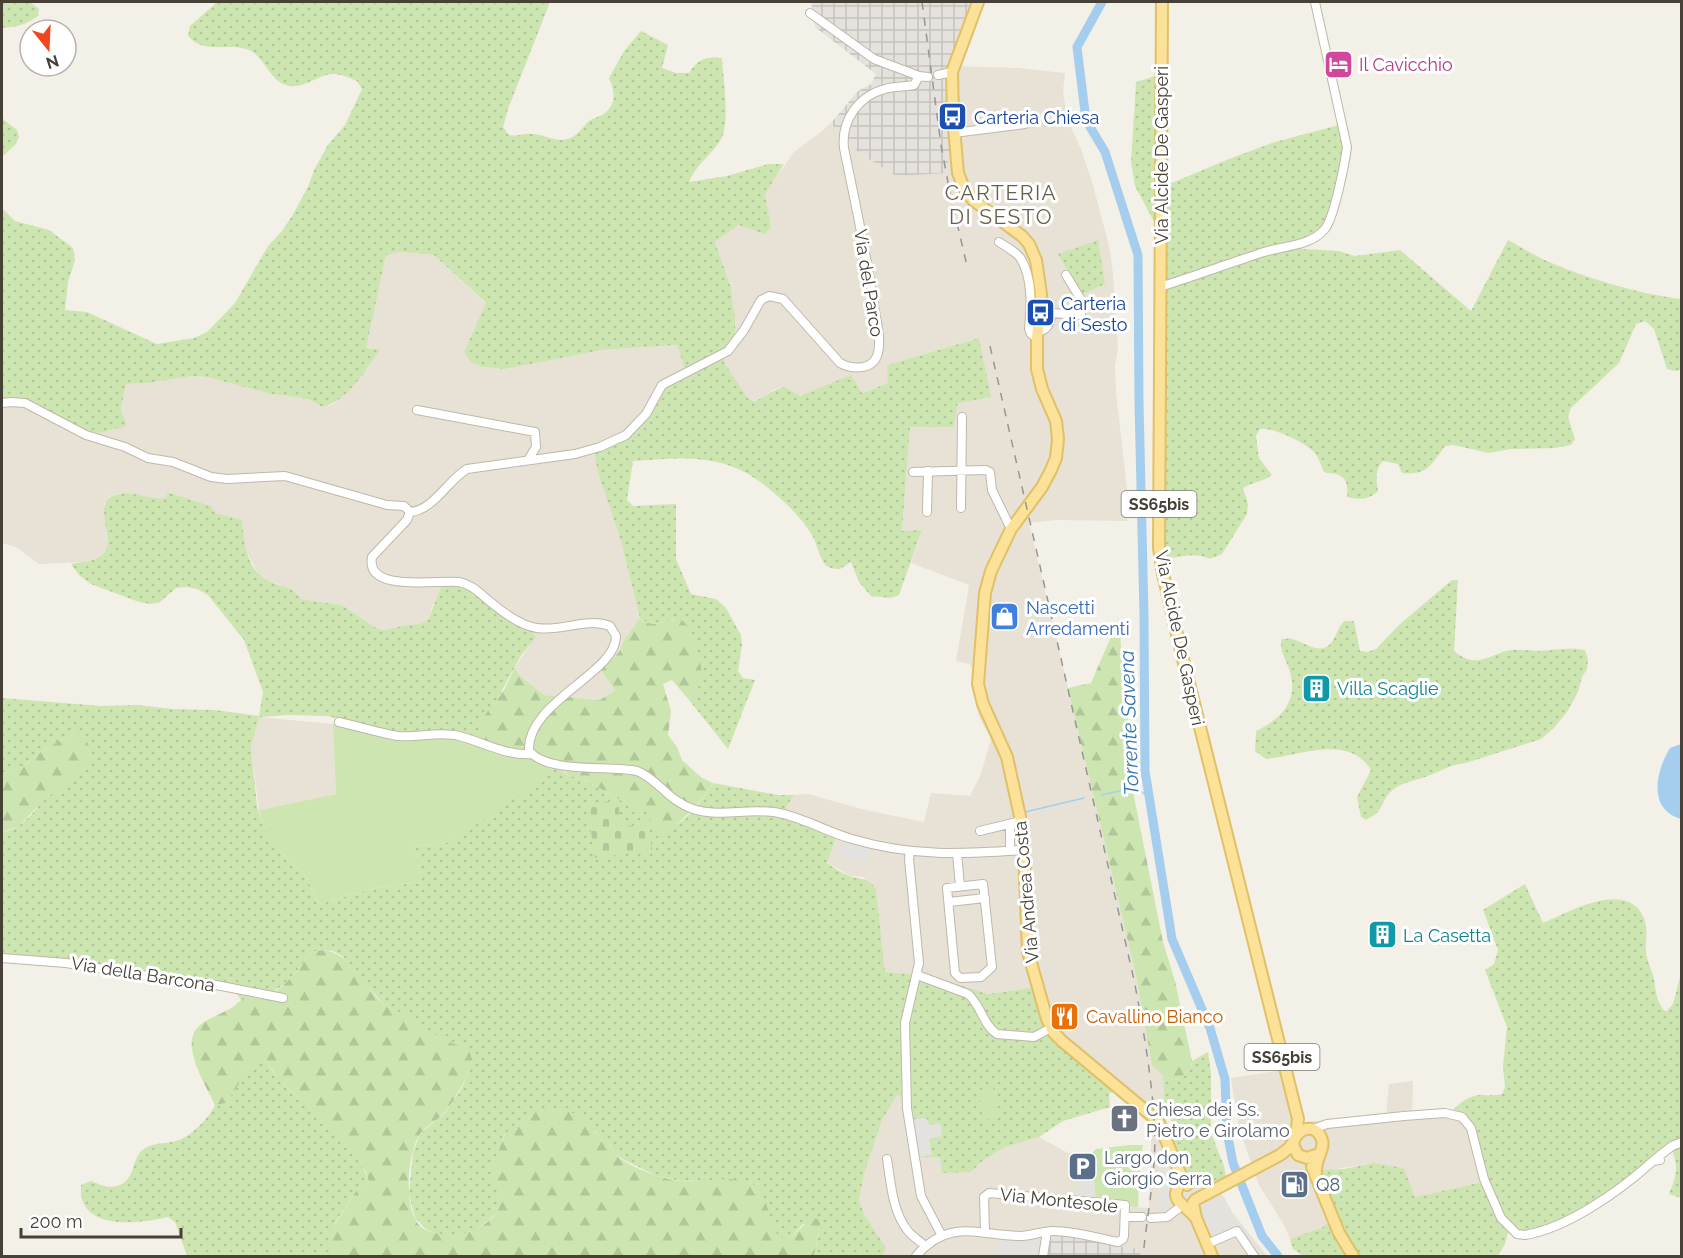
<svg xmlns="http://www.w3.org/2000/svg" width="1683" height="1258" font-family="Raleway,sans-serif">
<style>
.residential{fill:#e7e2d5}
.industrial{fill:url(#industrial-grid)}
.green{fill:url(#green-dots)}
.forest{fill:url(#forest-firs)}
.cemetery{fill:url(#cemetery-stones)}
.pitch{fill:#cde6b1}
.parking{fill:#e4e2df}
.water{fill:#a5ceee}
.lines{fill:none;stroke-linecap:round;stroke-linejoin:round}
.stream{stroke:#a5ceee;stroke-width:1.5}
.river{stroke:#a5ceee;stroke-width:9}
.minor-casing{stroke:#beb8aa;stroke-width:10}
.major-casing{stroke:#e0c068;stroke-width:14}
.minor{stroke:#fff;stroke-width:8}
.major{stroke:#fbe298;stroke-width:10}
.rail{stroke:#969696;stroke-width:1.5;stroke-dasharray:8 8;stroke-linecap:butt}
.labels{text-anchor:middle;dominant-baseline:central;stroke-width:6;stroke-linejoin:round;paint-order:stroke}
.shield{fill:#fff;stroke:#7e7972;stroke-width:1.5}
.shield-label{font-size:16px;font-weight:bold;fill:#464036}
.hotel-label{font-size:18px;fill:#b23c85;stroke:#fff;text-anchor:start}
.transit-label{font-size:18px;fill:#164399;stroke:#fff;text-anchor:start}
.street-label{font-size:18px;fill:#464036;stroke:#fff}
.shop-label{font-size:18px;fill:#366cbe;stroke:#fff;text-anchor:start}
.culture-label{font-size:18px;fill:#0d838f;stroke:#fff;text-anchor:start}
.food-label{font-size:18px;fill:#c56008;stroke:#fff;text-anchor:start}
.worship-label{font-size:18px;fill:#5b616d;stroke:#fff;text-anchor:start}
.service-label{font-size:18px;fill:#4e5e75;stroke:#fff;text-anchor:start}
.water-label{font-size:20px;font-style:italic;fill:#3376af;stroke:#fff}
.quarter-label{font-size:21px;letter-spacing:1.5px;fill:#685f4e;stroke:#fff}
</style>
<defs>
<pattern id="industrial-grid" width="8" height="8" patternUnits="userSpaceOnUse" patternTransform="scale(1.5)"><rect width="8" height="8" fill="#e5e1dc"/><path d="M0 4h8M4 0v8" fill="none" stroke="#c6c2bd"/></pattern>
<pattern id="green-dots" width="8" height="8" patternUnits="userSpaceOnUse" patternTransform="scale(1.5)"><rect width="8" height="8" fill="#cde6b1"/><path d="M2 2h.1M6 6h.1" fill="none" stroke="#b1c699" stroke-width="1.8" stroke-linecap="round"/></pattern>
<pattern id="forest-firs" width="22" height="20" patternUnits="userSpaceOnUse" patternTransform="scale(1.5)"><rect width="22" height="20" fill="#cde6b1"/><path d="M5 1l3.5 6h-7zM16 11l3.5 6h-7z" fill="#b1c699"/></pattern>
<pattern id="cemetery-stones" width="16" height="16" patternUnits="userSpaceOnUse" patternTransform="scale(1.5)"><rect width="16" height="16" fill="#cde6b1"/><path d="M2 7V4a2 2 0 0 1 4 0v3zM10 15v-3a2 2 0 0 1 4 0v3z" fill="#b1c699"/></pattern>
</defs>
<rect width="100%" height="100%" fill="#f3f0e7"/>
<path class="residential" d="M955 66 1018 68 1065 73 1063 91 1067 119 1081 149 1093 185 1110 250 1113 274 1118 347 1115 366 1116 392 1128 498 1127 521 1057 520 1029 523 1135 971 1152 1065 1163 1076 1165 1115 1183 1171 1220 1191 1232 1212 1267 1256H1140L1142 1251 1044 1256H883L886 1248 864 1214 859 1200 864 1174 882 1120 897 1095 907 1101 940 1157 981 1162 1005 1147 1039 1137 1068 1153H1092L1096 1204 1149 1208 1152 1116 1055 1034 1036 987 988 994 913 975 885 973 876 889 863 877 851 876 827 863 836 838 790 820 786 807 794 795 809 794 861 809 924 822 931 793 970 796 981 774 991 739 978 715 974 689V671L970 664 956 661 969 585 911 563 922 531 902 532 910 427H954L958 403 978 338 888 365V383L861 393 817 390 799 396 785 387 774 389 763 398 754 402 747 397 724 362 725 354 735 339V319L731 288 715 242 739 225 771 227 764 194 794 152 821 132 831 123 845 141 861 154 896 176 951 137 944 77Z
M398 252 434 255 486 304 464 352 471 362 482 367 505 369 602 350 677 345 687 375 667 386 654 410 633 434 618 443 598 473 620 538 640 618 624 640 619 652 601 670 615 690 600 700 544 695 519 675 515 667 535 637 531 629 433 604 428 620 419 624 407 625 385 630 376 628 342 605 300 599 281 585 269 581 259 575 245 549 242 520 216 513 211 506 169 492 166 498 155 500 143 496 118 493 109 497 104 504 108 547 102 555 88 562 39 564 16 547 2 543V399H7L89 432 99 433 127 426 121 409 126 384 149 383 192 376 207 377 271 394 308 399 321 407 332 405 345 394 368 367 379 349 365 348 386 255Z
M259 717 333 724 336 794 259 810 251 747Z
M1290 1069 1303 1122 1386 1116 1389 1084 1413 1081 1412 1114 1451 1112 1464 1122 1470 1132 1484 1182 1415 1197 1373 1163 1331 1170 1333 1219 1323 1227 1290 1239 1284 1225 1259 1185 1239 1129 1231 1078Z"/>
<path class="industrial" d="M811 2H975L952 74 944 78 951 137 947 173 896 176 861 154 845 141 831 123 858 91 871 84 876 74 815 27Z
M1046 1232 1142 1250 1140 1256H1044Z"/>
<path class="green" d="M2 2H30L39 9 38 16C26 25 16 27 2 28Z
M217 2H550L508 109 503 127 509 135C518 137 523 133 532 134 545 134 555 143 568 139 578 136 582 127 589 121 593 118 598 117 602 115 617 106 615 91 609 78L624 51 641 31 668 45 662 68 676 73H689C698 59 706 56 722 58 723 79 731 125 720 141 710 156 695 166 689 182L727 176 768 164H784L765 194 771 227 765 234 739 225 715 242 731 288 735 319V339L725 354 724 362 747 397 754 402C765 397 773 389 785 387L800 396 851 375 862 393 888 383 887 365 979 338 991 397 958 403 954 427H910L902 531 922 530 899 595 891 598 871 596 859 582 851 562 840 569C834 569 827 568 824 563 819 555 817 545 813 537 802 515 761 478 738 469 704 454 669 459 633 461L627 500 633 506 676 504V559L691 594 716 599 726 608 741 635 742 645 738 671 743 678 755 680 728 749 689 700 698 687 674 619C661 623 651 627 640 618L620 538 598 473 594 450 618 443 633 434 654 410 667 386 687 375 677 345 602 350 505 369 482 367 471 362 464 352 486 303 434 255 398 252 386 255 366 348 380 349C366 370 347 402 322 407L308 399 271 394 207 377 192 376 149 383 126 384 121 409 127 426 99 433 89 432 75 429 48 412 2 399V208L15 221 49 230 73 248 75 260 68 282 65 310 87 312 157 344 194 338 207 332 235 303 268 246 282 231 292 216 308 187 314 170 328 145 345 125 362 89 357 81C350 78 342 75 335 74 318 73 303 91 286 85 269 80 265 57 249 50 229 42 204 55 188 36L190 26Z
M1162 74 1164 182 1172 183 1229 159 1275 142 1339 125 1346 155 1331 220 1301 249 1339 251 1355 256 1400 250 1471 311 1508 240C1523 248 1538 258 1554 264 1592 280 1641 294 1681 299V370L1674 371 1667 369 1654 329 1645 321 1636 324 1619 363 1571 408 1568 417 1575 439 1571 445 1555 448 1510 449 1489 453 1453 445 1445 446C1432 464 1427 476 1402 473L1398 464 1383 461C1375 469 1376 480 1378 491 1369 500 1359 500 1347 497 1349 480 1344 473 1326 473 1320 468 1321 460 1315 453 1306 443 1273 427 1260 429L1256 436 1259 458 1272 475C1262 482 1253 482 1243 488L1248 504 1247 514 1222 554 1210 559C1192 551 1174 558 1155 563L1158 457 1159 231 1135 186 1131 162 1136 82Z
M2 118 17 130 19 137 16 144 2 157Z
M1098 240 1105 284 1081 295 1058 254Z
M168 492 211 506 216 513 242 520C244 541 246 571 269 581 283 588 291 585 301 599L342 605 376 628 385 630 407 625 419 624 428 620 442 585 459 583 531 629 536 637 520 657 476 739 407 735 327 716 289 715 259 717 251 747 257 806 263 825 281 853 306 877 319 904 374 888 421 882 415 846 450 842 550 760 568 775 585 780 624 802 647 812 655 826C663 825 672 826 679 823 687 819 708 792 713 783L778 795H794L786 807 790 820 836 838 827 863C834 868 841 873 850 876 861 880 868 877 876 889L885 972 930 976 988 994 1036 987 1048 1023 1116 1092 1109 1093 1110 1107 1063 1121 1039 1137 1005 1147 981 1162 971 1172 942 1173 940 1157 915 1158 907 1101 897 1095 882 1120 864 1174 859 1200 864 1214 886 1248 883 1256H814L821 1220 802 1225 792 1236 780 1240 774 1230 758 1189 749 1182 727 1180 681 1181 657 1176 624 1160 614 1153 611 1146 575 1114 554 1109 540 1111 521 1120 504 1135 493 1168 501 1202 497 1212 489 1220 474 1231 459 1234H437L427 1230 415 1218 409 1194 413 1152 420 1134 445 1113 461 1089 469 1071 457 1046 446 1042 384 1004 367 986 342 956 333 951 323 950 312 952C289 981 280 996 241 1000L236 993C159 976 80 965 2 960V832C40 827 60 764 75 733 65 738 54 743 44 750 30 759 20 773 2 773V698L101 706 137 705 173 709 215 710 259 716 263 692 244 640 208 595 197 589 187 587 176 588 160 602 151 604 139 602 91 584 79 575 71 564C81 562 93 562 102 555 118 542 92 506 112 496 129 488 149 501 166 498Z
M1452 580H1458L1454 651C1475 668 1484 658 1506 651 1516 648 1527 651 1538 651 1554 650 1568 647 1585 650L1588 659 1587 669 1582 677 1578 692 1567 712 1553 729 1541 739 1466 763C1450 764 1440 772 1425 777 1414 781 1403 782 1394 789 1379 800 1387 810 1366 820L1361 817 1357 797 1371 770C1349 733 1299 756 1266 759L1255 751 1256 731C1285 717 1300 698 1288 666 1284 656 1279 648 1282 639 1285 639 1289 638 1292 639 1305 642 1320 657 1332 642 1337 634 1338 628 1344 621H1354L1360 651 1367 652 1376 649 1400 624Z
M1525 884 1543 923C1569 912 1625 880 1643 916 1649 929 1645 939 1646 952 1647 961 1652 970 1654 979 1656 991 1656 1003 1666 1012L1673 1004 1681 973V1198L1669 1194C1676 1178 1679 1167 1672 1150L1620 1191 1536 1235 1509 1230 1505 1244 1498 1256H1303L1293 1249 1290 1239 1323 1227 1333 1219 1317 1170 1344 1169 1373 1163 1404 1168 1415 1197 1483 1182 1470 1132 1464 1122 1451 1112C1460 1103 1468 1095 1482 1095 1489 1095 1494 1096 1502 1094L1505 1087 1503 1066 1507 1027 1485 970 1494 964 1498 950 1483 910Z
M1208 1052 1211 1073V1133L1224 1166 1228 1187C1219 1191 1210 1192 1201 1186 1197 1184 1192 1181 1189 1179 1175 1167 1172 1128 1170 1110L1165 1115 1163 1076 1178 1080 1191 1068 1192 1061Z
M254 1060H266C270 1067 274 1074 279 1080 287 1090 299 1096 308 1105 331 1125 360 1152 369 1182L356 1191 335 1223 331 1253 335 1256H187L175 1222 168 1217C139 1224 77 1232 81 1185L91 1181C101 1185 111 1190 122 1184 137 1175 131 1155 147 1147 157 1142 169 1144 179 1140 191 1136 211 1116 215 1105L226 1103Z"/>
<path class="forest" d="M640 618C658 633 669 613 684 622 692 628 702 665 702 675 701 685 695 693 689 700L672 680 663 684 671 711 668 735 677 747 682 760 702 778 713 783C699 806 678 822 660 842L655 826 646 812 624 802 585 780 568 775 562 768 515 750 476 739 482 719 504 690 515 667 519 675 544 695 600 700 615 690 601 670 619 652 624 640Z
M1119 618 1124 689 1129 726V766L1132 787 1163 942 1175 981 1192 1061 1191 1068 1178 1080 1163 1076 1152 1065 1135 971 1068 688 1091 683Z
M75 733 88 743 91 758 81 771 41 803 19 826 2 832V773C20 773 30 759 44 750 54 743 65 738 75 733Z
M323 950C352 953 362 986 383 1003 389 1008 397 1011 404 1014 425 1027 444 1044 469 1048 470 1052 472 1058 471 1062 471 1072 451 1106 444 1113 437 1121 426 1126 420 1134 407 1153 403 1209 420 1226 430 1235 443 1234 455 1234 470 1235 499 1220 500 1203 501 1191 490 1179 493 1167 495 1161 503 1137 506 1133 517 1121 536 1109 553 1109 567 1110 581 1116 593 1121L594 1132C600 1136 607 1140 611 1147 614 1152 612 1151 616 1155 629 1167 662 1179 680 1181 700 1183 743 1172 758 1188 767 1198 771 1226 780 1239L792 1236 812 1218 821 1220 814 1256H335L331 1253 328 1241 330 1232 356 1191 369 1182 366 1172 350 1149 307 1104 280 1082 266 1060 254 1061 226 1103 215 1105C206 1085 178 1043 200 1025 210 1017 222 1014 233 1007 235 1006 237 1003 240 1001 249 996 262 1000 275 992 290 981 301 966 312 952Z"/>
<path class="cemetery" d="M618 800 620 821 628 826 648 823 652 850 595 858 587 805Z"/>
<path class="pitch" d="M343 720 407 735 483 740 550 760 543 780 450 842 415 846 421 882 374 888 319 904 306 877 281 853 270 838 263 825 259 810 336 794 333 724Z
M993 1088 997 1118 983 1120 979 1090Z
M1129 1145H1143L1139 1177 1138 1207 1096 1204 1092 1153 1096 1149Z"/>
<path class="parking" d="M845 839 871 846 866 863 839 855Z
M923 1118 927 1119 929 1125 940 1123 942 1136 929 1139 932 1155 919 1157 913 1119Z
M1075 1153H1091L1094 1198 1079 1196 1081 1187 1074 1180Z
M1167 1159H1172L1177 1176 1169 1192 1171 1204 1169 1212 1158 1216Z
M1224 1196 1237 1226 1242 1224 1263 1256H1249L1234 1234 1218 1240 1213 1229 1210 1230 1202 1209 1205 1208 1204 1204Z
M1034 1237 1041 1249 1036 1253 1038 1256H1002L994 1251 1002 1238 1010 1243 1014 1239H1018L1020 1242 1024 1239 1027 1242Z"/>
<path class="water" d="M1681 744H1682L1681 819C1647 809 1656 771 1670 748Z"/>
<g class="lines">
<path class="stream" d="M1102 795 1136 787 1150 799
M1025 812 1084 798"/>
<path class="river" d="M1102 2 1077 47 1086 120 1105 152 1138 255 1139 403 1144 614 1145 771 1172 939 1210 1028 1225 1079 1227 1132 1233 1163 1262 1236 1278 1256"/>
<defs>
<path id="minor" d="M810 13 874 59 919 76 928 77
M938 75 952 72
M954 133 1025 124
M999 242C1006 247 1017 252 1021 259 1033 279 1031 308 1029 329L1031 334 1037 338
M1160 287C1195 276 1230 263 1264 252 1283 246 1310 246 1324 230 1334 220 1345 162 1347 147L1315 2
M1038 331C1048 331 1050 322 1052 313L1081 315 1080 298 1066 275
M2 403 11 402 25 403 86 435 125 447 148 458 173 462 211 477 227 479 285 476 387 505 404 506 410 512 407 520 372 557C365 594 440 579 459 582 474 585 481 595 493 604 505 614 522 626 537 628 562 632 585 617 610 626L616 636C617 673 526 702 529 751 549 774 608 765 637 771 658 779 668 801 693 809 721 818 750 807 779 813 804 818 827 832 852 839 913 857 962 854 1024 850
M417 410 535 432 536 447 528 460
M913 472 986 470 990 472 992 490 1011 529
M961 508 962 417
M410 512C434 510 447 481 467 469L575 454 600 447 626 435 646 414 662 385 728 351 744 330 761 300 769 296 783 299 840 363C851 369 871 371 877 356 882 343 877 324 875 311 867 256 855 202 844 148 841 121 858 96 885 89 894 86 904 87 914 85L919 76
M927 512 928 471
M339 722C357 726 380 733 398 736 417 738 439 731 459 736 483 742 506 756 532 754
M1010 824V851
M980 831 1021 821
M910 851 909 859 919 963 905 1023 907 1108 921 1196 942 1236
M957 854 960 886
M983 884 992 967 981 977 960 978 955 973 947 888Z
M949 902 985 898
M2 958 66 963 141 975 211 984 283 998
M917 975 968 994C981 1005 983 1025 997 1034L1034 1037 1051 1028
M1313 1129 1327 1124 1404 1116 1445 1113 1462 1117 1471 1128 1484 1179 1501 1218 1517 1234 1525 1235C1568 1228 1621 1190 1653 1161L1660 1160
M887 1159C891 1183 892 1211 908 1231 913 1237 920 1241 925 1246
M1654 1160 1672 1146 1682 1142
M1125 1217H1142
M1151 1218 1167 1217 1183 1205
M1207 1244 1237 1231 1254 1256
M916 1256C949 1218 978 1235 1020 1236 1031 1236 1042 1231 1053 1231 1074 1231 1097 1238 1118 1242L1123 1239 1124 1236 1125 1205 989 1193 984 1197 985 1232
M1043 1256 1047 1232"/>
<path id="major" d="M978 2 952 72 953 117 958 173 964 188 973 200 1022 236 1029 244 1036 260 1041 294 1037 338V369L1042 389 1056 421 1058 439 1056 458 1051 470 1042 487 1011 529 991 571 985 593 978 684 983 704 1007 757 1021 821 1024 850 1028 952 1047 1019 1054 1033 1062 1041 1158 1121 1180 1173 1187 1185
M1162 2 1159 548 1163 574 1180 647 1298 1119 1296 1135
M1312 1167 1339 1233 1353 1256
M1316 1173C1315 1159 1325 1149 1322 1140 1317 1122 1295 1127 1293 1145L1298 1155 1307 1158 1319 1154
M1180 1175C1180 1183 1177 1187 1176 1194 1175 1202 1189 1209 1194 1216
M1195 1200 1280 1155 1289 1148 1293 1142
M1193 1203 1196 1218 1212 1256"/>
</defs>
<use href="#minor" class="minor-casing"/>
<use href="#major" class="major-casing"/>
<use href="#minor" class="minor"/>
<use href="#major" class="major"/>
<path class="rail" d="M922 2 941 145 950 193 967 266
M990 346 1134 980C1144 1032 1153 1084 1155 1136 1155 1176 1147 1217 1143 1256"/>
</g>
<defs>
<symbol id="hotel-square" viewBox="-11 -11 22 22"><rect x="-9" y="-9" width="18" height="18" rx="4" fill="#d1479c" stroke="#fff"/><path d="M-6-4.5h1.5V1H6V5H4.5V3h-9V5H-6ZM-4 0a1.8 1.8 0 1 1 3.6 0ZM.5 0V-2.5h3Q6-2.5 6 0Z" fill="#fff"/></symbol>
<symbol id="bus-square" viewBox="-11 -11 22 22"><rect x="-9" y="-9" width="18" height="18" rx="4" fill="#1a4fb4" stroke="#fff"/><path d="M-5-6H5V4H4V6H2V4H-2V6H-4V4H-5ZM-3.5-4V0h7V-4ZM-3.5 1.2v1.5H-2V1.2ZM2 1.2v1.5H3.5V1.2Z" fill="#fff"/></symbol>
<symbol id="shop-square" viewBox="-11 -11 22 22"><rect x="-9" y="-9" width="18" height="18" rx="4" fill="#3f7fe0" stroke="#fff"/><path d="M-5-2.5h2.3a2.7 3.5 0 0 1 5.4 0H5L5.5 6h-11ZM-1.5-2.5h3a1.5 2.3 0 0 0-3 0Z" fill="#fff"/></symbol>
<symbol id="building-square" viewBox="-11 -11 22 22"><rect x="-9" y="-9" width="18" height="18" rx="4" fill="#0f9aa8" stroke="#fff"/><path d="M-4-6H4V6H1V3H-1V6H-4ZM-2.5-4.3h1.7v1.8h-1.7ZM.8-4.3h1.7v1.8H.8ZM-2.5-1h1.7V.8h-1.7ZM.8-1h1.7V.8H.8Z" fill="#fff"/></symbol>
<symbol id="restaurant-square" viewBox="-11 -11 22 22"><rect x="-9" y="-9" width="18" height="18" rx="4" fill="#e8710a" stroke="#fff"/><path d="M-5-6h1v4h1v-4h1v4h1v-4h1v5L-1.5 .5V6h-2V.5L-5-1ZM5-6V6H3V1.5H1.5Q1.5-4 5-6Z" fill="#fff"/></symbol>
<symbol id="church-square" viewBox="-11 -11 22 22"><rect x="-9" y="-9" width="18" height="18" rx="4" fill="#6b7280" stroke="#fff"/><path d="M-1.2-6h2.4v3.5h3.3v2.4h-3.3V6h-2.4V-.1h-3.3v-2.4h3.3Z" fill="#fff"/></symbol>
<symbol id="parking-square" viewBox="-11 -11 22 22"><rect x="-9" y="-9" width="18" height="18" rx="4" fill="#5c6f8a" stroke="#fff"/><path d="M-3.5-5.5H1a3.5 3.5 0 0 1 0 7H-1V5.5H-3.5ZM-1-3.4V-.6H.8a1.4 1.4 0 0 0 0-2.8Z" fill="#fff"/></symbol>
<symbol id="fuel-square" viewBox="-11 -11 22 22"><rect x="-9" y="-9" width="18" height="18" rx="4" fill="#5c6f8a" stroke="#fff"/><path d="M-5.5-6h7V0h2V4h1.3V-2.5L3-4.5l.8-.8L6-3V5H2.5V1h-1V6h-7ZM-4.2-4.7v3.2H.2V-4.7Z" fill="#fff"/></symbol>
</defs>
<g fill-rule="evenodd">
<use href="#hotel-square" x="1322" y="48" width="33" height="33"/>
<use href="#bus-square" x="936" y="100" width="33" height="33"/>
<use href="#bus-square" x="1024" y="296" width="33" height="33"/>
<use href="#shop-square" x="988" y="600" width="33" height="33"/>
<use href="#building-square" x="1300" y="672" width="33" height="33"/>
<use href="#building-square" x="1366" y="918" width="33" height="33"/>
<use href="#restaurant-square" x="1048" y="1000" width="33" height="33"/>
<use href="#church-square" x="1108" y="1102" width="33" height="33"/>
<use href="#parking-square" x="1066" y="1150" width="33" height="33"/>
<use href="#fuel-square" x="1278" y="1168" width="33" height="33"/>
</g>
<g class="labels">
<g class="shield">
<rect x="1121.5" y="491" width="75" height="26" rx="4.5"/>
<rect x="1244.5" y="1044" width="75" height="26" rx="4.5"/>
</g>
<g class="shield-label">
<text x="1159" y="504">SS65bis</text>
<text x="1282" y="1057">SS65bis</text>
</g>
<g class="hotel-label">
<text x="1359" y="64">Il Cavicchio</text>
</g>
<g class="transit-label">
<text x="974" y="117">Carteria Chiesa</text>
<text x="1061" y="303">Carteria<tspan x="1061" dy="21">di Sesto</tspan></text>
</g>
<g class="street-label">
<text transform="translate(1161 155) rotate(-90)">Via Alcide De Gasperi</text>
<text transform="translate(869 283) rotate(81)">Via del Parco</text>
<text transform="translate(1180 638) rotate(78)">Via Alcide De Gasperi</text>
<text transform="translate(1026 892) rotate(-95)">Via Andrea Costa</text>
<text transform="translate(143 974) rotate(9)">Via della Barcona</text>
<text transform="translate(1059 1200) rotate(6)">Via Montesole</text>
</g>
<g class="shop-label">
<text x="1026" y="607">Nascetti<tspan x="1026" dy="21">Arredamenti</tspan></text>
</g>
<g class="culture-label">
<text x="1337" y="688">Villa Scaglie</text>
<text x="1403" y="935">La Casetta</text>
</g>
<g class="food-label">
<text x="1086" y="1016">Cavallino Bianco</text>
</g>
<g class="worship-label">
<text x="1146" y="1109">Chiesa dei Ss.<tspan x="1146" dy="21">Pietro e Girolamo</tspan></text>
</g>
<g class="service-label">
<text x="1104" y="1157">Largo don<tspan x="1104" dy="21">Giorgio Serra</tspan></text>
<text x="1316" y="1184">Q8</text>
</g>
<g class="water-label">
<text transform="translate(1129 723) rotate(-92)">Torrente Savena</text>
</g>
<g class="quarter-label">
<text x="1001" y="192">CARTERIA<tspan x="1001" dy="24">DI SESTO</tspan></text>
</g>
</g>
<rect width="1683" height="1258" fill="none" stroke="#464036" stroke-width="6"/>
<g transform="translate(48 48) rotate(162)"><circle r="28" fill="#ffffff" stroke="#b5b3af" stroke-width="1.5"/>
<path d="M0-4.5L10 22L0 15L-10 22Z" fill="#f3451e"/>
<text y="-9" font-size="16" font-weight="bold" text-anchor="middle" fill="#464036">N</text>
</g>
<path d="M21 1228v9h160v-9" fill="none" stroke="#464036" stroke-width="3"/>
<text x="30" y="1228" font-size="18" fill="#464036" stroke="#ffffff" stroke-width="4.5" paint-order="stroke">200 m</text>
</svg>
